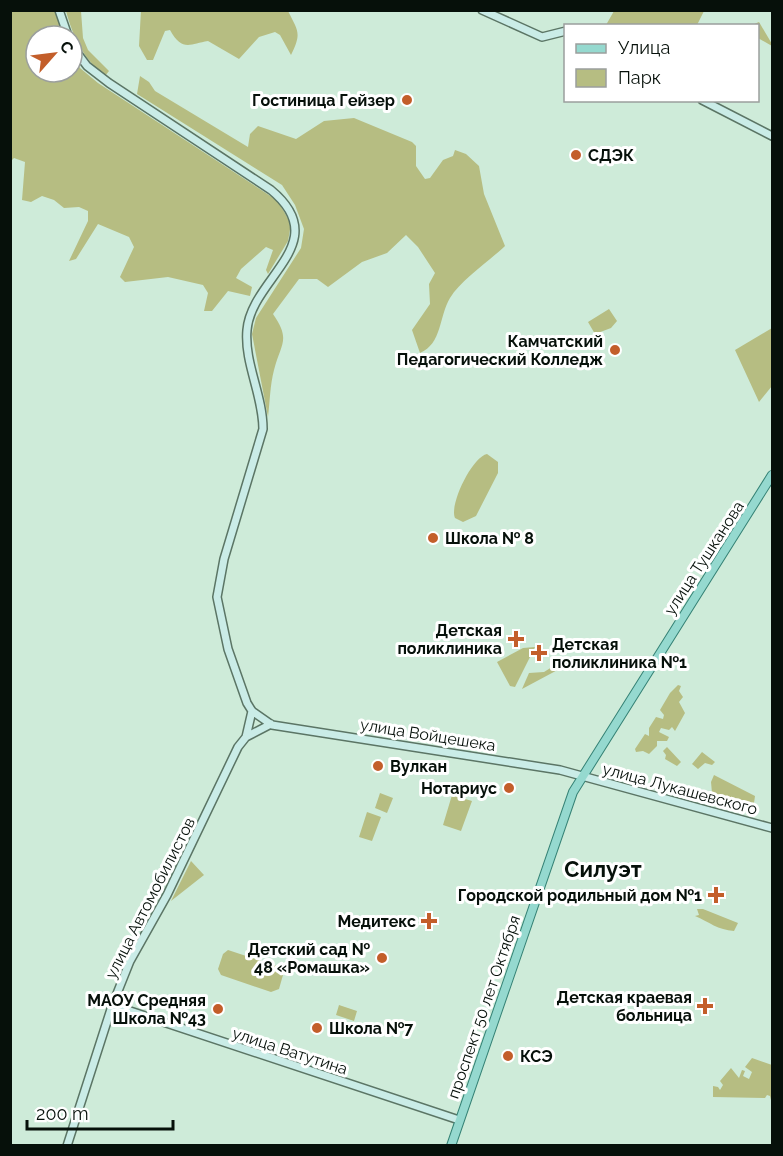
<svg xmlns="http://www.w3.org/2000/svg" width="783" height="1156" font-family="Raleway,sans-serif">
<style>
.green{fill:#b6bd82}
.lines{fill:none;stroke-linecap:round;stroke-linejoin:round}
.secondary-casing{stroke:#5b7565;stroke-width:10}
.primary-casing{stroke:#358275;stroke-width:10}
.secondary{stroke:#caece7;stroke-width:7}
.primary{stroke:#95d9cf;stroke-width:8}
.poi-dot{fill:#c35e2a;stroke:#fff;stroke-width:2}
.labels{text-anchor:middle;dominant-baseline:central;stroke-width:6;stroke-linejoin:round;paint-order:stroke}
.poi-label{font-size:16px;font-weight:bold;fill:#06100a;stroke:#fff;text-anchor:end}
.street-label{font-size:16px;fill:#06100a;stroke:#fff}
.district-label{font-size:22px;font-weight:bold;fill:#06100a;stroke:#fff}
</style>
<rect width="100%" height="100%" fill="#ceebd9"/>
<path class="green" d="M141 10 288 11C298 31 302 33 291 55L280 35 275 32 259 37 239 59 208 41C190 44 182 52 170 30L165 31 153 60H147L139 46Z
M11 11H55L64 36H36V72H72V57L80 68 98 83 278 201 291 224 288 241 268 274 266 270 273 250 266 247 241 269 236 278 252 287 250 296 228 291 212 311H204L208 293 203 285 168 277 125 282 120 277 134 247 129 237 98 224 76 259 69 261 88 221V211L79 207 64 208 54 200 42 196 31 202 22 200 25 162 14 158 11 161Z
M66 11H81L83 38 88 50 109 71 105 76C83 58 73 37 66 11Z
M614 11V10L704 11 697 25H606Z
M759 22 772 44V46L758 38V26L752 25Z
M140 76 149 82 155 91 248 147 250 134 258 126 296 139 324 121 354 118 412 142 416 146V166L425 179 430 178 443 160 453 156 455 150 466 154 479 166 484 194 505 246C489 261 461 280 450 298 439 316 442 344 420 353L412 330 430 304 429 284 435 273 418 247 406 235 387 253 362 262 328 287 317 279H299L273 314C291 340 281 343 274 370 270 385 270 401 268 417L252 334 256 318 301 248 304 229 295 205 282 185 137 94Z
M609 309 617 321 611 328 595 334 588 322Z
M772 328V386L759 402 735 350Z
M487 454 498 462V473L476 516 463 522 455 518C449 505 472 457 487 454Z
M535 647 515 687 510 686 497 662 523 648Z
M560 662 565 666 522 689 529 673 544 672Z
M678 685 681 686 679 691 683 697 679 702 685 713 675 731 672 727 669 730 661 728 659 732 669 737 667 741H657V746L649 754 643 751 636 752 635 749 645 734 649 736V728L656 717 663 719 664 715 660 710 670 693Z
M667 747 681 762 677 766 665 759 666 755 663 751Z
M702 752 715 762 712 765 705 763 698 769 692 764Z
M714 775 755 796 754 803 712 793 711 782Z
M380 793 393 798 387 813 375 808Z
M452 795 472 801 461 831 443 825Z
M367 812 381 817 372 841 359 837Z
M191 861 204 875 171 901Z
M697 909H703L738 923 734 931C718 930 709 922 695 916L699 915Z
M228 950 280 967 283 975 279 989 271 992 221 975 218 969 223 954Z
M339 1005 357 1011 354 1021 336 1015Z
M752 1058 772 1065V1104L770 1096 767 1095 765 1098 713 1097V1086L718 1087 720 1090 723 1085 720 1081 731 1068 739 1078 742 1070 745 1071 743 1076 749 1079 752 1072 745 1067Z"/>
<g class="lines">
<defs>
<path id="secondary" d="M59 10 68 36
M482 10 542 37 566 31
M72 46 87 66 109 83 271 190C335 243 251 278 247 330 244 363 263 395 263 429L224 559 217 597 228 649 247 703 252 711 272 725 560 770 772 828
M702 100 772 136
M246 737 252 711
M112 1005 459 1120
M67 1146 112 1006 130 961 167 895 238 747 246 737 271 724"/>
<path id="primary" d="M451 1146 573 792 772 475"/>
</defs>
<use href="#secondary" class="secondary-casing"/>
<use href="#primary" class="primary-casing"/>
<use href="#secondary" class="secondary"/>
<use href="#primary" class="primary"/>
</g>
<g class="poi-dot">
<circle cx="407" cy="100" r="6"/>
<circle cx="576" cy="155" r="6"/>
<circle cx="615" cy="350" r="6"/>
<circle cx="433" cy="538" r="6"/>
<path d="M513 630h6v6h6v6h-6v6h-6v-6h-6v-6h6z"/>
<path d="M536 644h6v6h6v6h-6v6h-6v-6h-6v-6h6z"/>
<circle cx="378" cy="766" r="6"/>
<circle cx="509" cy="788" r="6"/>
<path d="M713 886h6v6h6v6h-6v6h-6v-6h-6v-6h6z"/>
<path d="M426 912h6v6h6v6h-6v6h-6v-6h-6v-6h6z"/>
<circle cx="382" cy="958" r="6"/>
<path d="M702 997h6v6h6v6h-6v6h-6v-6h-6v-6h6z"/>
<circle cx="218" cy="1009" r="6"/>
<circle cx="317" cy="1028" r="6"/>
<circle cx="508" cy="1056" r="6"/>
</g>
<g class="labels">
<g class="poi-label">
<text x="395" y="100">Гостиница Гейзер</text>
<text x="588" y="155" text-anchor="start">СДЭК</text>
<text x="603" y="341">Камчатский<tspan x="603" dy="18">Педагогический Колледж</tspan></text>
<text x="445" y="538" text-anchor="start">Школа № 8</text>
<text x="502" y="630">Детская<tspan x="502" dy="18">поликлиника</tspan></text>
<text x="552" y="644" text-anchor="start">Детская<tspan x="552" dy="18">поликлиника №1</tspan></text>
<text x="390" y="766" text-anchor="start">Вулкан</text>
<text x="497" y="788">Нотариус</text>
<text x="702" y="895">Городской родильный дом №1</text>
<text x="416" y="921">Медитекс</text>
<text x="370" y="949">Детский сад №<tspan x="370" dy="18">48 «Ромашка»</tspan></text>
<text x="692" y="997">Детская краевая<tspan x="692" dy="18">больница</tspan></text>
<text x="206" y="1000">МАОУ Средняя<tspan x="206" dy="18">Школа №43</tspan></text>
<text x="329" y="1028" text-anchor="start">Школа №7</text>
<text x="520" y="1056" text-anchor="start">КСЭ</text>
</g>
<g class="street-label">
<text transform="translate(704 558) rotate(-57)">улица Тушканова</text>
<text transform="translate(428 735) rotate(9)">улица Войцешека</text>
<text transform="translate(680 789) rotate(15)">улица Лукашевского</text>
<text transform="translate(150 898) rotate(-63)">улица Автомобилистов</text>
<text transform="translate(484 1007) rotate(-71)">проспект 50 лет Октября</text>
<text transform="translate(290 1051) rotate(18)">улица Ватутина</text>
</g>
<g class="district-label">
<text x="603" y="869">Силуэт</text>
</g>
</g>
<rect width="783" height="1156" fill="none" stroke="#06100a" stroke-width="24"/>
<rect x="564" y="24" width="195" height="78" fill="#ffffff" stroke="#9b9f9d" stroke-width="1.5"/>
<rect x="576" y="44" width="30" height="9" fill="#95d9cf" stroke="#9b9f9d" stroke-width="1.5"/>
<text x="618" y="54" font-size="18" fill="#06100a">Улица</text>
<rect x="576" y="69" width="30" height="18" fill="#b6bd82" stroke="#9b9f9d" stroke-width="1.5"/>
<text x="618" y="84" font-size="18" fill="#06100a">Парк</text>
<g transform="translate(54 54) rotate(62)"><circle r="28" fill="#ffffff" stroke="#9b9f9d" stroke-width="1.5"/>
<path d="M0-4.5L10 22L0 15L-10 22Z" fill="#c35e2a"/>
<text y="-9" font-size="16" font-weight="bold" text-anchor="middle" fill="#06100a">С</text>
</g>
<path d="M27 1120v9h146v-9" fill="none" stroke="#06100a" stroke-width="3"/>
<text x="36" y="1120" font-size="18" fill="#06100a" stroke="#ffffff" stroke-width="4.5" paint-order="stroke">200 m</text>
</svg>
